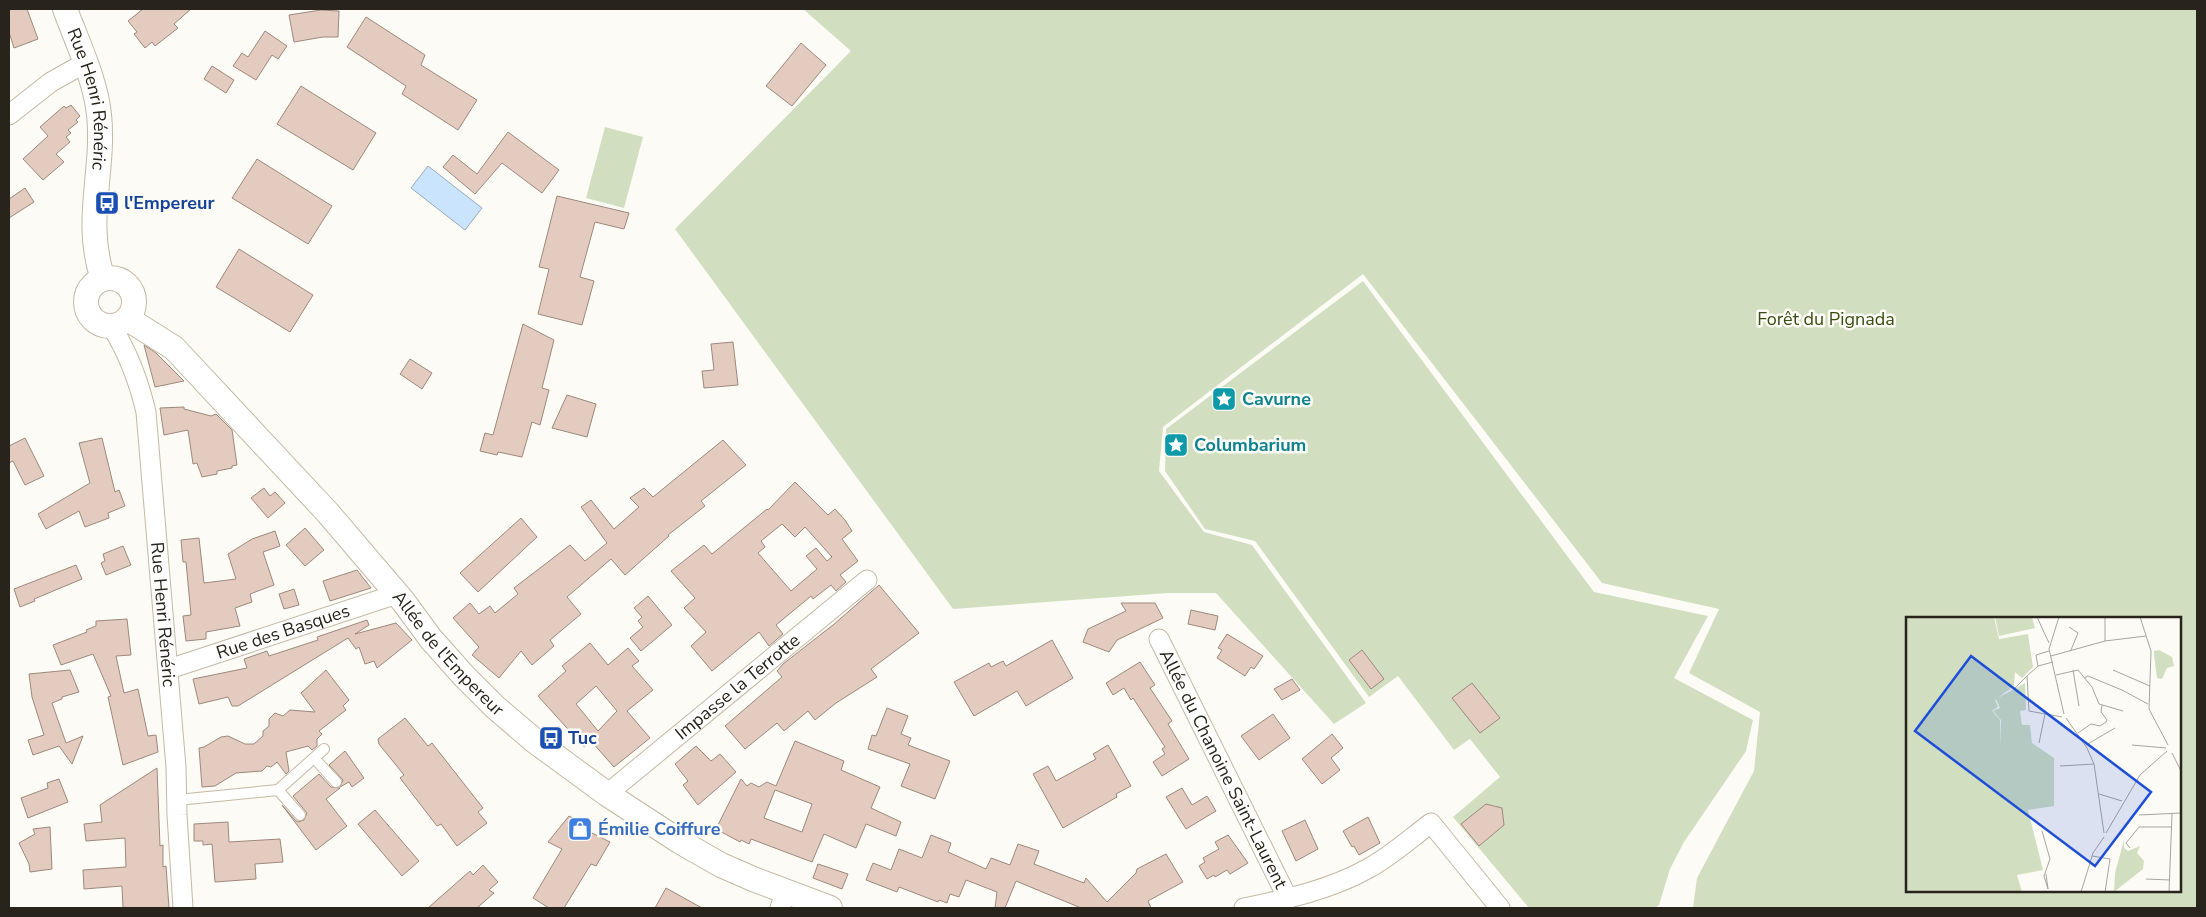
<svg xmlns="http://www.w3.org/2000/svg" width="2206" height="917" font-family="'Nunito Sans',sans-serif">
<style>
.green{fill:#d1dfc0;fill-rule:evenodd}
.water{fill:#cae4fe;stroke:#99aaba}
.building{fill:#e3cbbf;stroke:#9e887c;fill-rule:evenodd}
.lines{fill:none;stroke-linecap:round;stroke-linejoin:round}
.service-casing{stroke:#c5b9a4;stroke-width:12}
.minor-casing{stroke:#c5b9a4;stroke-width:21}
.tertiary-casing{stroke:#c5b9a4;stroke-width:26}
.service{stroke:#fff;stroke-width:10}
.minor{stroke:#fff;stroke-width:19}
.tertiary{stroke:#fff;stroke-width:24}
.labels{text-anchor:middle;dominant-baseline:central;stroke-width:5;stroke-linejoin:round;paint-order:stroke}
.street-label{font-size:18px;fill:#28241c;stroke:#fdfbf6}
.transit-label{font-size:18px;font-weight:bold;fill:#164399;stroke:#fdfbf6;text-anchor:start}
.park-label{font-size:18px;fill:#384d12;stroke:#fdfbf6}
.culture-label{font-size:18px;font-weight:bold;fill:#0d838f;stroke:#fdfbf6;text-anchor:start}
.shop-label{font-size:18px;font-weight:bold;fill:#366cbe;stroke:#fdfbf6;text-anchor:start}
.inset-road{fill:none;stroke:#a8a59f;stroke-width:1}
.view{fill:#1d4ed8;fill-opacity:0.15;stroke:#1d4ed8;stroke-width:2.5}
.inset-edge{fill:none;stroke:#28241c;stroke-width:2.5}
</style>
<rect width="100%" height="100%" fill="#fdfbf6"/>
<path class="green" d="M803 9H2197V908H1693L1697 878 1754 771 1760 712 1689 673 1719 609 1602 583 1363 274 1163 427 1159 471 1204 532 1252 545 1366 703 1334 724 1216 593H1168L953 609 675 229 851 51ZM1907 618H2180V891H1907Z
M605 127 643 137 624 208 586 198Z
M1363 281 1594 592 1708 616 1674 678 1753 720 1746 751 1684 842 1670 869 1659 905 1655 908H1529L1453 817 1500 777 1470 739 1454 750 1398 676 1369 697 1255 541 1205 529 1165 471 1166 429Z"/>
<path class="water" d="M428 166 482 208 465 230 411 188Z"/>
<path class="building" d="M9 9H27L38 39 14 48 9 32Z
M143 9H191L174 24 178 28 155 46 152 42 145 48 134 34 137 32 128 21Z
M321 10 339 11 338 37H323L294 42 289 15Z
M366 17 425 55 421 65 477 100 458 130 402 94 406 86 347 47Z
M265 31 287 46 278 59 272 55 256 80 233 66 242 53 248 57Z
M801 43 826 65 792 106 766 86Z
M212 66 234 80 226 93 204 79Z
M301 86 376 133 353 170 277 124Z
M71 105 80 116 76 120 78 122 68 130 71 133 66 137 70 142 56 154 64 162 43 180 23 159 48 136 40 127 64 106 66 108Z
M508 132 559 170 542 193 502 163 475 194 443 167 453 155 477 174Z
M257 159 332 206 308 244 232 198Z
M25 188 34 202 9 218V199Z
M557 196 629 213 624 229 595 222 580 277 594 281 582 325 538 314 549 269 539 267Z
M239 249 313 295 290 332 216 287Z
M523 324 554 340 542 388 549 390 540 425 532 422 522 457 498 452 497 455 480 451 485 433 493 435Z
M733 342 738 385 704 388 702 371 714 370 711 344Z
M144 345 156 353 184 381 155 387Z
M410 359 432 373 422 389 400 374Z
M567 395 596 404 587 437 552 428Z
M184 407V409L211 416 216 414 232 430 237 465 232 466V468L217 471V474L202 477 197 463 193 464 188 430 164 435 160 408Z
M25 438 44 476 25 485 13 461 9 463V446Z
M102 438 115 492 119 490 125 506 108 513 109 518 85 527 79 511 46 529 38 514 90 483 79 443Z
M723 440 746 465 701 501 705 506 668 535 669 536 625 575 611 559 567 597 581 614 550 640 554 646 532 665 521 651 499 678 472 655 479 647 453 618 470 603 479 614 490 606 495 613 518 594 514 588 570 545 585 561 607 543 581 507 591 500 614 529 639 507 630 498 644 488 653 497Z
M795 482 828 515 835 509 845 520 852 531 842 539 858 561 840 575 846 582 836 591 831 585 813 599 811 596 776 625 783 634 769 646 759 632 712 671 691 646 706 632 684 608 695 598 671 571 704 545 712 554 767 509 768 510ZM782 524 795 537 805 527 832 557 827 561 816 548 806 556 817 569 791 591 758 553 765 547 761 541Z
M264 488 270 496 275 492 285 503 268 518 251 498Z
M521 518 537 537 478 592 460 573Z
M305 528 324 550 305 566 286 545Z
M275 531 280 546 263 552 274 585 250 594 252 602 235 608 240 626 206 632V639L186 641 183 616 191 615 186 562H183L181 540 199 538 204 583 236 579 228 554 252 539Z
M123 546 131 565 106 575 101 563 105 561 103 554Z
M76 565 82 579 34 599 35 601 20 607 14 589Z
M357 570 371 588 330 601 323 581Z
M879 585 919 633 871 669 877 677 836 703 815 720 808 711 784 731 777 723 745 749 725 726 782 677 777 671 783 664 833 625Z
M294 589 299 605 284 609 279 594Z
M648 596 672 625 641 651 630 638 643 627 638 621 642 617 634 608Z
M1121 603H1155L1163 618 1117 640 1109 652 1083 642 1088 629 1126 611Z
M1191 610 1218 616 1215 630 1188 624Z
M127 619 131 655 116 656 124 693 138 689 148 736 156 735 158 752 123 765 108 697 111 696 93 654 61 665 53 645 87 632 86 630 96 626V621Z
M367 620 369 625 355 634 396 623 412 640 377 668 374 661 365 664 359 647 356 649 348 638 238 706H232L228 697 199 704 193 679 247 668 244 659 267 651 269 656 318 640 317 637Z
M1227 634 1263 656 1254 669 1251 667 1245 676 1217 658 1222 650 1218 648Z
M1052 640 1073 678 1026 706 1017 691 974 716 954 682 989 663 991 667 1003 661 1006 666Z
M590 643 608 665 628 648 639 661 632 666 653 690 627 711 650 738 614 767 591 741 584 747 538 696 566 671 562 666ZM596 686 617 711 598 731 576 704Z
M1362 650 1384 679 1371 689 1349 660Z
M1140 662 1155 685 1150 688 1172 721 1168 724 1189 759 1162 776 1153 762 1165 754 1162 749 1165 747 1133 698 1131 700 1124 688 1113 695 1106 683Z
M70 670 79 692 62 697V699L52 703 66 743 83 736 72 764 59 746 33 755 28 740 44 735 32 697 29 674Z
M326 670 349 700 343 706 346 710 319 731 322 734 317 739V746L312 750 308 746 286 752 289 771 286 774 277 762 271 767 267 766 262 771 236 773 215 786 202 787 199 748 204 747 221 737 228 736 245 744H254L263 736V731L269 726V719L275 713 283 716 290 710 315 712 301 693Z
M1292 679 1300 690 1282 700 1274 689Z
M1472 683 1500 718 1480 733 1452 698Z
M887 708 908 716 901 734 911 738 908 745 950 761 935 799 901 786 910 764 868 749 872 735 876 736Z
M1273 714 1290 738 1259 760 1241 736Z
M405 718 428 746 432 743 483 808 478 812 487 823 457 846 441 824 437 826 400 778 404 775 379 744 378 739Z
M1332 734 1343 748 1331 758 1340 770 1322 784 1302 759Z
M795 741 844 761 841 770 880 787 871 808 901 822 896 836 866 824 856 848 824 834 812 862 751 839 749 844 741 840 740 842 716 829 741 779 747 786 751 783 759 787 767 782 776 786ZM775 790 812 804 802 832 764 818Z
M1108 745 1131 786 1116 794 1117 797 1063 828 1033 774 1048 766 1056 781 1096 759 1093 754Z
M696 746 711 761 720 754 736 772 698 805 683 785 688 781 675 764Z
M345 751 364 778 352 787 349 782 340 787 343 780 329 765Z
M157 768 160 846 163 845V867L166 866 169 908H123L122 886 84 889 83 870 126 867 125 838 86 841 84 824 102 822 100 805Z
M319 774 331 787 340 788 326 799 347 826 316 850 282 805 295 820 298 822 304 820 307 813 293 796Z
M59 779 68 802 28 818 21 798 48 788 47 783Z
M1182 788 1192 805 1207 796 1216 811 1186 829 1166 797Z
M1486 804 1502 808 1504 825 1479 846 1461 824Z
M375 810 419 861 402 876 358 824Z
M569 816 590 827 588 831 610 842 596 866 591 864 564 908H549L533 898 562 849 548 842Z
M1368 817 1380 843 1359 855 1354 846 1352 847 1343 831Z
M1305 820 1318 849 1296 861 1282 831Z
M228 822 229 842 280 839 283 862 255 864 256 879 215 882 212 844 203 845V841H194V824Z
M50 827 52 869 30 872 29 864 19 843 35 834 33 829Z
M931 835 951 843 948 852 986 869 991 858 1010 865 1018 844 1039 851 1034 864 1084 883 1086 878 1107 902 1136 873 1137 869 1166 854 1183 882 1148 901 1151 908H1081L1016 881 1005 908H995L997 892 966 880 959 897 950 894 947 903 939 900 938 902 899 887 897 892 866 880 873 863 891 870 899 849 922 858Z
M1228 835 1248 863 1230 874 1227 870 1215 877 1214 875 1207 879 1199 866 1205 862 1203 858 1219 849 1215 842Z
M818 864 848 874 842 889 813 878Z
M483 865 498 882 489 890 494 893 477 908H428L470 871 473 875Z
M666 888 702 908H655Z"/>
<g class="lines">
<defs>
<path id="service" d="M314 758 336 782
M278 790 300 815
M177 800 278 790 324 749"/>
<g id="minor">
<path d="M9 115 51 82 85 63"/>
<path id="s1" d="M112 327C128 353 139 382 146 412L176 767 177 815 183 908"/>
<path id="s2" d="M1159 639 1288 899"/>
<path id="s3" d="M169 669 397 594"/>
<path id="s4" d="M607 794 867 580"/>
<path d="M780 908 786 891"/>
<path d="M1244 908C1287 899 1330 890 1369 868 1391 856 1411 838 1431 823L1500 908"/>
</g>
<g id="tertiary">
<path id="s5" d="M65 9C77 42 95 78 99 114 105 172 83 220 103 279"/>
<circle cx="110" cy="302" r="24"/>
<path id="s6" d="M128 319 174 348 328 513 403 601 431 639 464 676 495 707 536 742 607 794 679 841 721 865 753 879 830 908"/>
</g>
</defs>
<use href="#service" class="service-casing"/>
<use href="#minor" class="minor-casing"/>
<use href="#tertiary" class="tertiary-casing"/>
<use href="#service" class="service"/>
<use href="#minor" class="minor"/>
<use href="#tertiary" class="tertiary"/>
</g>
<defs>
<symbol id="bus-square" viewBox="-11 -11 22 22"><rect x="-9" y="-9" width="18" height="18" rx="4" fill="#1a4fb4" stroke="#fdfbf6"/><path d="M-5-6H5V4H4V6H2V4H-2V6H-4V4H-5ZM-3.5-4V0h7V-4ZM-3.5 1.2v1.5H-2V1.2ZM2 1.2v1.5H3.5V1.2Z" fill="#fff"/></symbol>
<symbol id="sight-square" viewBox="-11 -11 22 22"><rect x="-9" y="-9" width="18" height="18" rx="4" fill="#0f9aa8" stroke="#fdfbf6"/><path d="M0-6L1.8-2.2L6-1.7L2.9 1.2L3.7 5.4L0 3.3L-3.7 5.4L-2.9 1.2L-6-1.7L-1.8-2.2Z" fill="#fff"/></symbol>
<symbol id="shop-square" viewBox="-11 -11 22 22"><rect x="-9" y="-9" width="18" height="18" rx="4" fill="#3f7fe0" stroke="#fdfbf6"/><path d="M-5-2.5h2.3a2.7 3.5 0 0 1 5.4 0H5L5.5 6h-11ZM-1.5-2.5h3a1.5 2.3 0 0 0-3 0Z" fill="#fff"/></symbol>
</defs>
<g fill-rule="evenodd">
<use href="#bus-square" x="93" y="189" width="28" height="28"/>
<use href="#sight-square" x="1210" y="385" width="28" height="28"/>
<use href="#sight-square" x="1162" y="431" width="28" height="28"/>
<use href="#bus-square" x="537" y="724" width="28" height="28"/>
<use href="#shop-square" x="566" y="815" width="28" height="28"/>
</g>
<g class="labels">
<g class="street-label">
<text stroke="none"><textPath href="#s5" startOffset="94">Rue Henri Rénéric</textPath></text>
<text stroke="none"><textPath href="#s1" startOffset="295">Rue Henri Rénéric</textPath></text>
<text stroke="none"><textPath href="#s3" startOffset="120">Rue des Basques</textPath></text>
<text stroke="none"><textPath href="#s6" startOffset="465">Allée de l'Empereur</textPath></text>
<text stroke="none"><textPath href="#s4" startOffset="169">Impasse la Terrotte</textPath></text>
<text stroke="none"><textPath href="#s2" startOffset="145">Allée du Chanoine Saint-Laurent</textPath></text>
</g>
<g class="transit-label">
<text x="124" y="203">l'Empereur</text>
<text x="568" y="738">Tuc</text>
</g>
<g class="park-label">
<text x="1826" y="319">Forêt du Pignada</text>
</g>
<g class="culture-label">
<text x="1242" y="399">Cavurne</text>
<text x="1194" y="445">Columbarium</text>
</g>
<g class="shop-label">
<text x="598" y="829">Émilie Coiffure</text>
</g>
</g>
<g transform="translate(1906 617)">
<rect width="275" height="275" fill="#fdfbf6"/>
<path d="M0 0H88L93 22 122 17 127 50 116 61 109 55 108 69 89 83 92 90 86 94 94 103 95 129V103L87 94 94 91 90 82 119 66 120 93 114 94 116 108H124L126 126 148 141V189L122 193 137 253 111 258 116 275H0ZM89 0H126L129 11 93 19ZM253 33 266 40 268 49 261 51 256 62 251 61 248 38V34ZM218 223V231L222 234 234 229 231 236 238 244 237 252 208 275 209 256Z" fill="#d1dfc0"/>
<path class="inset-road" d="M131 0 143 26M153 0 143 32 158 97M234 0 245 34 243 92 262 128M163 10 172 16 165 33M199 24V0M145 39 199 24 240 19M147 45 132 49 121 59 123 94 156 100M132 49 130 38 143 34M167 53 173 89M207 53 244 69M150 58 172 53 186 70 193 87 217 94M178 61 182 59 216 73 242 87M108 72 121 59M160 101 181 131 188 147 198 216M172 116 185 107 194 109 200 105 201 103 195 95 196 88M133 126 139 97M180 128 209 111M226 128 260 131M266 136 275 154M154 149 188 147M193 177 216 184M233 198 275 196M136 214 144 242 138 259 142 272 140 257M200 216 234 158 261 134M224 231 220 226 233 210H265M186 239 204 242 199 275M240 262 264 263M175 275 187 236 198 220M263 275 266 197"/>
<path class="view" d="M65 39 245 175 189 249 9 114Z"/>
<rect width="275" height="275" class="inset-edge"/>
</g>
<rect width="2206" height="917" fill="none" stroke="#28241c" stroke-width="20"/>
</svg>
